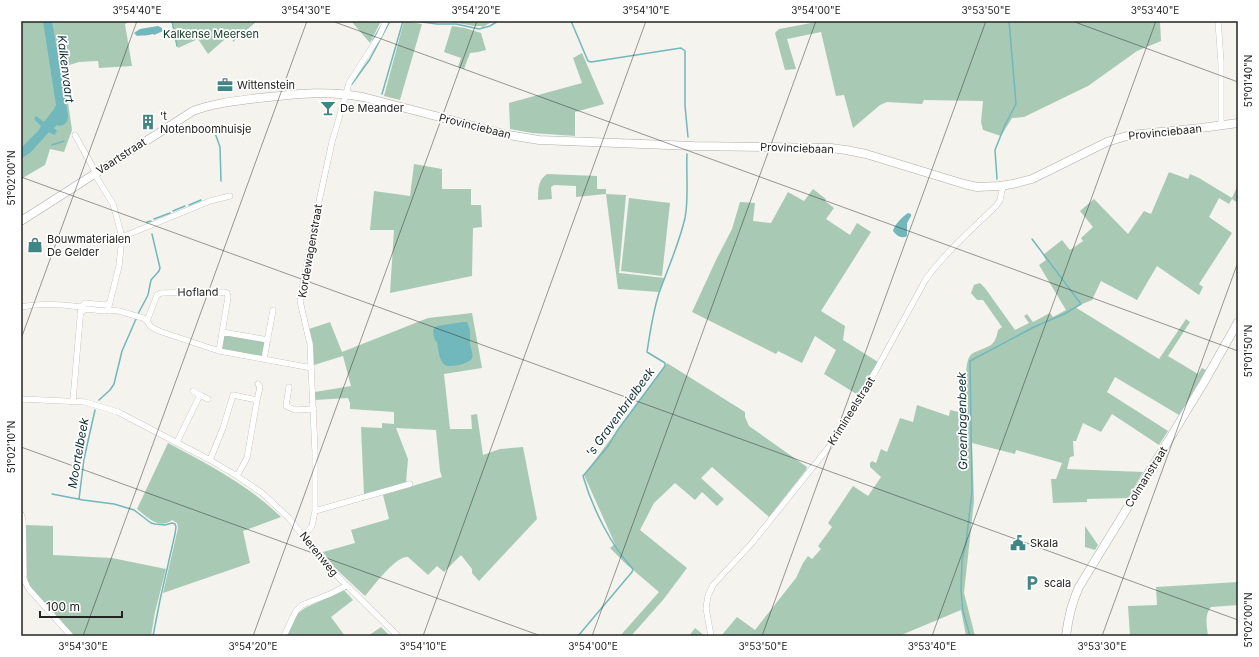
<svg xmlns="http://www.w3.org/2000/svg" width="1259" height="657" font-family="Inter,sans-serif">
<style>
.green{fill:#a8cab5}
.water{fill:#70b8bb}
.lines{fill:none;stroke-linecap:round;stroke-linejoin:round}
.stream{stroke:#70b8bb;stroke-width:1.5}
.street-casing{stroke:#aeada8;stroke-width:6}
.secondary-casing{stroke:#aeada8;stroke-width:9}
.street{stroke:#fff;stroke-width:5.5}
.secondary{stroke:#fff;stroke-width:8}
.ticks{fill:none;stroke:#232321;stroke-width:1;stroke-opacity:0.45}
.labels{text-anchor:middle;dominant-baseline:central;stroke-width:3.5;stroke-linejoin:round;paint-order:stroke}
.park-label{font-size:11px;fill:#0d3823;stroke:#fff}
.poi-label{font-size:11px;fill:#232321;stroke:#fff;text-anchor:start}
.street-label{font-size:11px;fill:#232321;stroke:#fff}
.water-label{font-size:12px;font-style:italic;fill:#0b2f31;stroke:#fff}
.neatline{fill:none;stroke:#232321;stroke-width:1.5}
.ticks-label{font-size:10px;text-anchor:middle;fill:#232321}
</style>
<rect width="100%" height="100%" fill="#f4f3ee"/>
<path class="green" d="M21 21H131L125 24 132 66 99 68 98 61 79 62 63 67 72 130 64 152 50 149 45 165 21 179Z
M172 21H257L233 42 232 33 208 54 198 39 178 48Z
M351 21H381L370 43Z
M404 21 422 24 400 100 384 96Z
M441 21H493L483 27C480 25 478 27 474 26 463 24 452 22 441 21Z
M822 21H1160L1161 41 1137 51 1088 86 1024 117 1012 118 1001 136 983 130 981 122 983 101 924 100 922 104 887 102 880 105 853 128 844 95 836 96 821 32 787 39 796 69 785 70 775 33 779 29Z
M452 26 465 28 481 33 486 50 478 52 470 53 464 69 458 67 461 58 444 52Z
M582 53 604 104 575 112V136L532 133 510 129 509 103 582 83 573 58Z
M414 164 442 169V189H471V205H481L482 227 473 228 472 276 390 293 394 230H370L374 191 410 196Z
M1169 172 1188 179 1190 174 1199 178 1232 198 1238 185V203L1232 199 1229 204 1219 198 1209 217 1232 233 1199 284 1203 287 1199 295 1157 266 1137 300 1101 281 1092 300 1075 307 1159 359 1186 319 1190 322 1168 356 1198 374 1202 368 1206 370 1179 415 1115 377 1107 392 1168 431 1159 445 1112 414 1101 432 1083 423 1076 441H1073L1074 456 1070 457 1067 469 1143 472 1128 498 1087 499V502L1053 503 1051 479H1056L1062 463 1016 450 1015 454 972 443 974 501 964 593 975 636H966L961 610 899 636H721L737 617 755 630 796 578 803 563 808 556 812 559 821 549 818 546 832 527 828 523 853 486 868 496 881 477 870 467V463L872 461 876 463 881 449 887 452 900 418 913 422 917 405 949 416 950 410 967 414C967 401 963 365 970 356 972 353 975 352 978 351 991 345 995 346 998 330L1002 327 983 300H977L971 293 974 285 980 283 985 288 1015 330 1029 323 1024 316 1027 314 1033 322 1050 313 1053 317 1066 310 1039 265 1046 260 1043 255 1062 240 1070 250 1083 241 1081 238 1093 227 1080 211 1094 199 1128 234 1144 211 1151 214Z
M547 174 597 176V189H606V194L626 195 619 273 665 278 659 292 618 289 606 194 576 197V186L554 185 551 187 552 199 538 200C538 189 538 180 547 174Z
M813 189 826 199 825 201 834 208 826 219 850 235 857 223 871 232 821 311 845 326 843 340 878 362 858 395 824 374 836 350 815 336 802 363 778 351 776 354 692 312 716 260 732 229 740 202 755 203 753 221 771 223 788 192 804 201Z
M629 198 670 203 662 276 621 271Z
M472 313 482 368 444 374 450 429H472L471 415 477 414 483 455 500 449 523 447 537 519 479 581 472 573V569L461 555 444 572 437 566 428 575 408 557C395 556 373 587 365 596L334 567 323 552 355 543 351 530 389 519 383 495 442 477 440 471 436 430 396 428 408 459 406 483 364 495 361 427 382 428V423L394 424V412L350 409V403L348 398 315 400V392L351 386 343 356 314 365 313 343 309 329 330 322 342 352 428 318Z
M227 335 265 342 262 356 222 350 221 348 224 336Z
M667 363 745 412V417L749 426 807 467 806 470 769 517 712 467 701 478 724 499 717 506 702 492 695 500 675 483 654 503 640 530 687 568 663 600 631 636H620L659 592 626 564 610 548 615 544 584 475Z
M168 443C209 465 247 484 281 517L243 531 250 563 163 593 178 528 177 523 172 520C159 530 147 517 137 509Z
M26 525 53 526V555L112 558 166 569 155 612 151 636H74L32 589 28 583 27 577Z
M1085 526 1098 545 1095 550 1085 547Z
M1238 582V605L1211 607C1204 615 1207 626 1208 636H1130L1128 606 1157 605 1156 587Z
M344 590 353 600 331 617 345 636H287L297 614 305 608Z
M381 627 390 636H368Z
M695 628 705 636H689Z"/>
<path class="water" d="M43 21H52L68 115C68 122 66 124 60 126L57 125 54 128 57 131 54 135 49 132 31 152 21 159V148L38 131 41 126 34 119 36 116 44 122 54 109 56 105Z
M158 26 162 28 163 31 154 35 153 34C147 36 143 35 137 36L134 33 140 29Z
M908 213 911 214V216L907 223V236C901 239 897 236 893 231 894 225 903 216 908 213Z
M463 322H467C471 330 470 335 470 343 470 348 474 354 472 358 470 364 450 368 445 365 439 361 438 349 437 342 436 341 434 339 434 337 433 334 433 331 434 328L437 326Z"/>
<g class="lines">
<path class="stream" d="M172 21 177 46
M414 21 437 24H456L479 29 490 26 498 21
M571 21 588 61 591 62 681 48 685 51V106L688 137
M373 40 381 26
M352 84 370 59 390 21
M382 94 403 21
M215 133 220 147 221 181
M52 145 64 141
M997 179 995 150 1005 125 1016 104 1009 21
M189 205 201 200
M173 211 185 206
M154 219 170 213
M147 222 151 221
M138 314 148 295 151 280 159 271 160 268 152 234
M99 400 110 390 114 384 122 351 136 319
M52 494 83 500 114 504 134 510 151 523 155 524 165 525 172 523 175 524 176 527 175 534 160 600 153 636
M79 499 84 459 95 410
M578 636 632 572 633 569C611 546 592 507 583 476L609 445 617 431 665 366V363L647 352C650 332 653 312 659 293 668 268 679 244 685 218 689 198 686 175 687 154
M970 636 963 611 961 590 962 560 966 543 972 492 970 361 1034 327 1064 314 1081 304 1032 239"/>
<defs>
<path id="street" d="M1218 21 1221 62V126
M75 135 96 173 97 178 113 204 122 237 119 266 108 310
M122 237 210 201 230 196
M21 307C41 303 60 304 81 307
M80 314 83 311 86 309 105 311 108 310 119 311 143 318 147 321 151 327 159 331 219 351 312 368
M147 321 157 295 161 293 223 292 227 293 228 297 219 351
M222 332 268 340
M264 359 273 310
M289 387 286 406 295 410 314 409
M200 395 208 399
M21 399 85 402 118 412 210 460 237 476 262 493 289 518 326 565 398 636
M73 400 81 307 85 303 105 305 110 302
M257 400 260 387 258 384
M177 442 200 395 193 391
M210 460 223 428 233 395 257 400 247 458 237 476
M315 511 410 484
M21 514 23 520 24 579 28 588 71 636
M304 536 312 526 315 511V451L310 344 300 301 316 215 332 142 346 94 349 83 379 36 386 21
M284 636 292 619 296 611 302 605 330 594 346 586
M711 636 706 608 708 596 713 585 752 543 837 437 875 372 926 279C946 252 972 229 996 206L1000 200 1003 186"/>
<path id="secondary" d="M21 221 193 111C214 103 236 101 259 98 296 94 326 90 363 97L508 135 539 140 694 146 831 148 846 150 866 154 964 184 977 187 999 186 1013 184 1032 179 1107 142 1130 135 1201 128 1238 123
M1066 636C1068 619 1072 602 1079 587L1203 384 1238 322"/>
</defs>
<use href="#street" class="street-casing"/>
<use href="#secondary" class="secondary-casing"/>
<use href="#street" class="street"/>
<use href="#secondary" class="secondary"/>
</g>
<path class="ticks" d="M332 21 1238 351M1072 21 1238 82M21 177 1238 620M21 339 137 21M21 447 541 636M83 636 307 21M253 636 477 21M423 636 646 21M592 636 816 21M762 636 986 21M932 636 1156 21M1102 636 1238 262"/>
<defs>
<symbol id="office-bare" viewBox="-9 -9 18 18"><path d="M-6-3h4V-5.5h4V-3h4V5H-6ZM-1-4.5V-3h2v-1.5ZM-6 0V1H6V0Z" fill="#3f8784" stroke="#fff" stroke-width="2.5" paint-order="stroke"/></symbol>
<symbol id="bar-bare" viewBox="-9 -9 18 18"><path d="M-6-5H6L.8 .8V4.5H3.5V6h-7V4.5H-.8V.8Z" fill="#3f8784" stroke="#fff" stroke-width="2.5" paint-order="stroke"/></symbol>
<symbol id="building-bare" viewBox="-9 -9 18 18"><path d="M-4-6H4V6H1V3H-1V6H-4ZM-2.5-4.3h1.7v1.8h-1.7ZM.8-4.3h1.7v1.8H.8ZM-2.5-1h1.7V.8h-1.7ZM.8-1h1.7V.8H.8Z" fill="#3f8784" stroke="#fff" stroke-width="2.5" paint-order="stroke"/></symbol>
<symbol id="shop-bare" viewBox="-9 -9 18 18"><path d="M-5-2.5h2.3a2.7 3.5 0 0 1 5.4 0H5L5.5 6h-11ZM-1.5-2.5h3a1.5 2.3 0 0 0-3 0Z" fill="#3f8784" stroke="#fff" stroke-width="2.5" paint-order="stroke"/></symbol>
<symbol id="civic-bare" viewBox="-9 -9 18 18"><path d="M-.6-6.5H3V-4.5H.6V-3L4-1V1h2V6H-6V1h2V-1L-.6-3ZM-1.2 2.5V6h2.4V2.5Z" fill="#3f8784" stroke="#fff" stroke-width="2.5" paint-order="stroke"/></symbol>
<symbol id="parking-bare" viewBox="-9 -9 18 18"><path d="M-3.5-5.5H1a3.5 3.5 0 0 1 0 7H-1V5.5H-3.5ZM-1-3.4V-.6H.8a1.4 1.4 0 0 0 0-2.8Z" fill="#3f8784" stroke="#fff" stroke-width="2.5" paint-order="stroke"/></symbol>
</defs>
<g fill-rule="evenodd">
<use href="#office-bare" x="214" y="74" width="22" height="22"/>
<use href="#bar-bare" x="317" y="97" width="22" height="22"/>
<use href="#building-bare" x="137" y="111" width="22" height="22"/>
<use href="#shop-bare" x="24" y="234" width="22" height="22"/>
<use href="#civic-bare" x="1007" y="532" width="22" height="22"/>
<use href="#parking-bare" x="1021" y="572" width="22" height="22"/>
</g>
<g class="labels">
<g class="park-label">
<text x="211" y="34">Kalkense Meersen</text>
</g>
<g class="poi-label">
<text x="237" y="85">Wittenstein</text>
<text x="340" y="108">De Meander</text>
<text x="160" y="116">'t<tspan x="160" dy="13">Notenboomhuisje</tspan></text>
<text x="47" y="239">Bouwmaterialen<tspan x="47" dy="13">De Gelder</tspan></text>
<text x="1030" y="543">Skala</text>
<text x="1044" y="583">scala</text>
</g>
<g class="street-label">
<text transform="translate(475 126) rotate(14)">Provinciebaan</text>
<text transform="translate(1165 132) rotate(-6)">Provinciebaan</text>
<text transform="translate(797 148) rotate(2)">Provinciebaan</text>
<text transform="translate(121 156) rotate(-33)">Vaartstraat</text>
<text transform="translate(310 251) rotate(-80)">Kordewagenstraat</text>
<text transform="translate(198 292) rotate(-1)">Hofland</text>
<text transform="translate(851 411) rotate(-58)">Krimineelstraat</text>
<text transform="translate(1146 477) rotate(-58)">Colmanstraat</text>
<text transform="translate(319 554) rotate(51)">Nerenweg</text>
</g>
<g class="water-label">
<text transform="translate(66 69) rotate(83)">Kalkenvaart</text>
<text transform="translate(620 412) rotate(-54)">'s Gravenbrielbeek</text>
<text transform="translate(962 421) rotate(-91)">Groenhagenbeek</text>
<text transform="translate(78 453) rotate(-80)">Moortelbeek</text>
</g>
</g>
<rect width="1259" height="657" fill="none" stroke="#ffffff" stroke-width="44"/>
<path d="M40 611v6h82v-6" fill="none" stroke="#232321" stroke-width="2"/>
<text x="46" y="611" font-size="12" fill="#232321" stroke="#ffffff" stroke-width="3" paint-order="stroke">100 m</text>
<rect x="22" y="22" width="1215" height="613" class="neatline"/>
<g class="ticks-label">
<text x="137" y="14">3°54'40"E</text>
<text x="306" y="14">3°54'30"E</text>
<text x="476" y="14">3°54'20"E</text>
<text x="646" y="14">3°54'10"E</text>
<text x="816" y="14">3°54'00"E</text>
<text x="986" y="14">3°53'50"E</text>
<text x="1155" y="14">3°53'40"E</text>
<text transform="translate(1248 81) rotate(-90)" y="4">51°01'40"N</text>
<text transform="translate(11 178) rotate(-90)" y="4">51°02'00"N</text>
<text transform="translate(1248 351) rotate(-90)" y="4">51°01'50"N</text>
<text transform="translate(11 447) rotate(-90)" y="4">51°02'10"N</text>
<text transform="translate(1248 620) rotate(-90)" y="4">51°02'00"N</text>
<text x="83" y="650">3°54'30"E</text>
<text x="253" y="650">3°54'20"E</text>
<text x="423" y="650">3°54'10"E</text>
<text x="593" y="650">3°54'00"E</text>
<text x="763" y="650">3°53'50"E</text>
<text x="932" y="650">3°53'40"E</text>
<text x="1102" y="650">3°53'30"E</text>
</g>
</svg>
